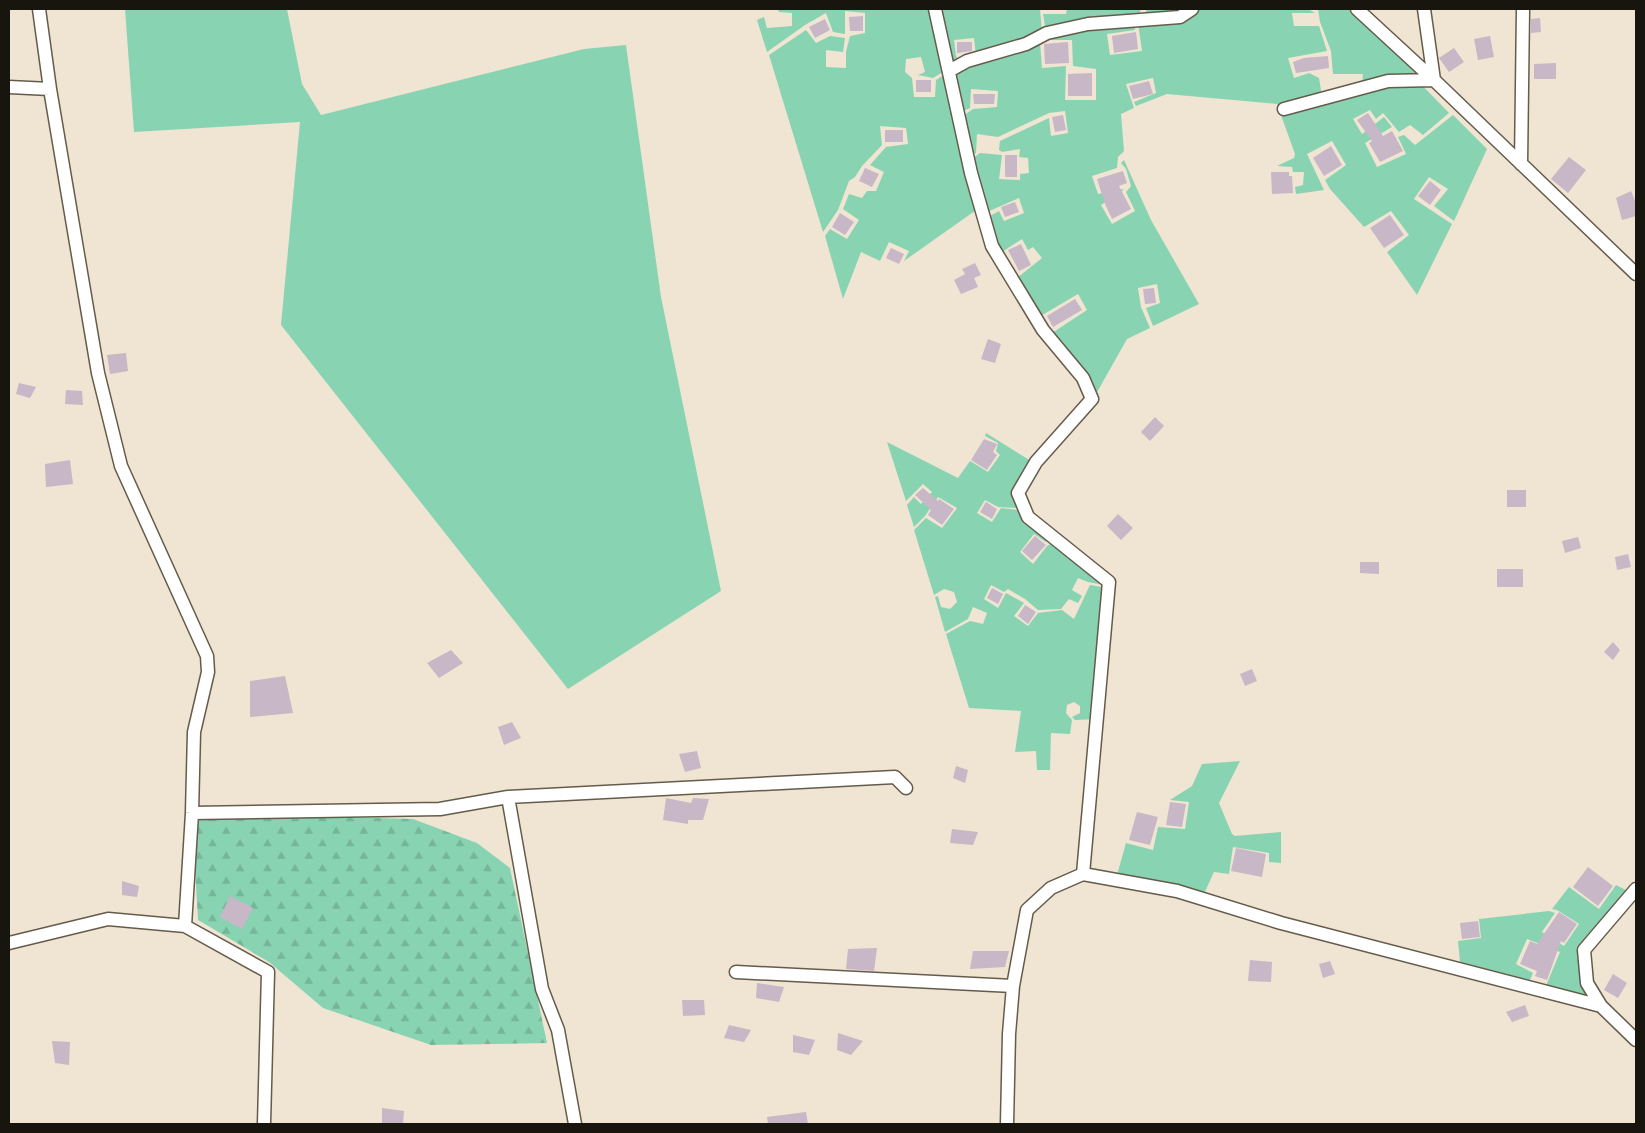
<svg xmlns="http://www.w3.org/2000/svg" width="1645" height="1133" font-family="'Varela Round',sans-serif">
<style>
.grass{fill:#88d4b2}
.forest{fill:url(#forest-firs)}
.building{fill:#c7b7c7}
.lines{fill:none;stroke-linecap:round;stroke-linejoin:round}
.minor-casing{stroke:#645b4b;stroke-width:15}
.minor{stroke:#fff;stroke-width:12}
</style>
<defs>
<pattern id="forest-firs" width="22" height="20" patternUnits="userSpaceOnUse" patternTransform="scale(1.25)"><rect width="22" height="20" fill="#88d4b2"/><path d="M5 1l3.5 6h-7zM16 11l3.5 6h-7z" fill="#75b598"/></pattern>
</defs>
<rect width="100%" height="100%" fill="#efe5d2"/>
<path class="grass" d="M125 9H287L302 84 321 115 584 49 626 45 661 297 721 591 568 689 281 325 300 122 134 132Z
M781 9H931L946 70 933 78 918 75 925 72 921 57 906 59 905 72 912 78 914 97H935L936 80 947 73 979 208 904 261 909 251 889 242 880 261 861 252 843 299 825 236 830 229 847 239 859 220 843 209 849 194 862 198 867 191H876L884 172 870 165 886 147 908 144 906 128 880 126 882 145 862 166 855 177 849 181 838 210 823 232 769 55 806 30 816 43 830 36 845 38 843 52 826 50V67L846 68V52L850 36 865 33V13L845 11V34L833 32 826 13 805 25 767 52 757 20 764 17 767 28 792 26V13L779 12 778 10Z
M939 9H1040L1042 33 976 56 974 38 954 40 956 56 960 63 951 65Z
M1067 9H1141L1139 15 1046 31 1043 14H1066Z
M1147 9H1187L1181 13 1145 14Z
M1197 9H1308L1315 13H1292L1294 26H1319L1327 51 1288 58 1294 78 1309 73 1319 78 1322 97 1284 113 1351 98 1387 86 1416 79 1449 113 1423 135 1410 125 1399 132 1383 113 1376 119 1370 110 1353 119 1362 134 1384 117 1392 127 1365 143 1377 167 1406 154 1398 137 1404 135 1415 145 1453 115 1487 149 1454 221 1434 206 1448 189 1429 177 1414 199 1452 224 1417 295 1387 252 1409 235 1391 211 1364 227 1330 189 1325 180 1346 165 1332 141 1307 154 1324 190 1296 194 1295 187 1303 185 1304 172H1293L1292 167 1277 166 1294 158 1295 154 1277 104 1167 94 1136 106 1134 102 1156 93 1153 78 1126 84 1134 108 1121 114 1124 151 1118 157 1117 168 1092 176 1098 194 1124 189 1119 194 1101 205 1112 224 1135 211 1126 192 1131 186 1126 169 1121 163 1124 160 1151 220 1199 304 1153 326 1146 308 1160 303 1157 284 1138 288 1141 307 1150 328 1127 339 1096 394 1052 333 1087 310 1078 294 1039 317 1017 278 1042 258 1033 247 1028 250 1022 239 1002 252 994 240 988 217 999 211 1004 221 1024 213 1019 198 987 212 972 159 980 153 1002 155 999 179 1020 180V174L1029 173 1028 158 1019 157 1020 149 1002 152 999 150 1000 141 1049 118 1051 136 1068 133 1065 111 1049 113 998 137 977 134 976 153 970 155 963 116 973 109 997 107 998 91 971 89 970 108 961 112 954 71 1040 42 1042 68 1066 66 1065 100H1096V69L1073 66 1072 40H1050L1049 37 1134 21 1135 30 1107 34 1110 55 1142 51 1138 23Z
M1318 9H1352L1422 73 1387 76 1362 85 1363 74H1333L1331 51 1320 22Z
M986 433 1031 461 1011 495 1017 508 998 507 985 500 977 513 992 522 1001 508 1019 510 1052 539 1046 542 1034 534 1020 552 1033 564 1047 546 1054 542 1104 585 1088 582 1078 578 1072 590 1082 596 1078 603 1069 599 1061 609 1038 610 1025 599 1008 589 1004 592 991 585 984 599 998 608 1006 593 1024 603 1014 616 1028 626 1038 613 1062 610 1074 619 1090 585 1108 588 1097 719 1075 720 1072 717 1080 713V706L1074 702 1067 705 1066 713 1072 720 1070 734 1051 733 1050 770H1037L1036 751 1015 752 1021 711 969 708 946 634 970 621 983 624 987 613 973 607 968 619 945 632 935 597 938 596 941 607 950 609 957 602 954 592 944 589 934 595 914 530 926 518 942 528 957 508 938 497 925 516 914 527 907 505 914 497 921 504 932 492 923 484 906 501 887 442 958 478 970 461 988 472 1000 455 996 451 998 443 985 436Z
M1240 761 1219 803 1232 834 1235 836 1281 832V863L1269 862V853L1233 847 1229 874 1214 872 1203 896 1117 875 1126 843 1153 850 1158 827 1185 829 1189 802 1170 800 1192 786 1202 764Z
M1616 885 1628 891 1582 949 1597 1003 1545 988 1560 952 1527 939 1516 964 1533 973 1530 980 1460 962 1458 941 1481 938 1479 919 1549 911 1555 913 1542 932 1564 946 1579 924 1557 910 1552 909 1569 887 1599 909Z"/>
<path class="forest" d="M192 813 413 819 477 843 510 868 547 1043 431 1045 323 1008 269 962 198 920Z"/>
<path class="building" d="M863 16V31H850L849 17Z
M1540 18 1541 32 1531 33V19Z
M825 19 830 30 815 38 809 27Z
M1136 32 1138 49 1114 53 1112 36Z
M1490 36 1494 57 1478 60 1474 39Z
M957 42H972V51L957 53Z
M1068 42 1069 63 1045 64 1044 44Z
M1454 48 1464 62 1449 72 1439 58Z
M1328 56 1329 68 1296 73 1293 62 1304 58Z
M1556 63V79H1534V64Z
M1092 73V96H1068V74Z
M916 80H931V92H916Z
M1149 81 1153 94 1133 99 1129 86Z
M973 94H995L994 104H974Z
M1368 113 1383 136 1392 131 1403 151 1380 162 1369 143 1372 141 1357 120Z
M1063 115 1066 130 1055 132 1052 117Z
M885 130H903V142H885Z
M1331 146 1342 165 1324 176 1313 158Z
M1005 155H1017V177H1005Z
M1569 157 1586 170 1568 193 1551 179Z
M865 168 879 174 872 187 859 181Z
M1123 171 1127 183 1119 186 1131 209 1112 219 1105 204 1097 179Z
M1271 172H1289V176H1292L1293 193 1272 194Z
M1430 181 1441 190 1430 205 1418 196Z
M1631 191 1636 203V216L1622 220 1616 198Z
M1015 202 1019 212 1005 217 1001 207Z
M840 213 854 222 845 235 832 227Z
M1390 215 1404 235 1384 248 1370 228Z
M1021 244 1031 265 1019 271 1008 250Z
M891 248 904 254 899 264 886 258Z
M975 263 981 275 974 278 978 287 961 294 954 280 965 274 962 269Z
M1154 288 1156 303 1145 304 1143 289Z
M1075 299 1082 310 1053 327 1047 316Z
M988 339 1001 344 995 363 981 359Z
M126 353 128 371 110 374 107 355Z
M19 383 36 387 30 398 16 394Z
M66 390 82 391 83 405 65 404Z
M1155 417 1164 426 1150 441 1141 432Z
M984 439 997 444 993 452 997 455 987 470 971 460Z
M70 460 73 484 46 487 45 464Z
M923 488 938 501 939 499 954 509 942 525 928 515 931 510 915 495Z
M1507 490H1526V507H1507Z
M986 502 997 509 992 519 980 512Z
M1118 514 1133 528 1121 540 1107 526Z
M1035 536 1046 545 1032 560 1022 551Z
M1578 537 1581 548 1565 553 1562 541Z
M1628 554 1631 567 1617 570 1615 557Z
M1360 562H1379V574L1360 573Z
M1497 569H1523V587H1497Z
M992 588 1003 594 998 604 987 598Z
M1025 605 1036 612 1028 624 1018 616Z
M1613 642 1620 650 1613 660 1604 652Z
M451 650 463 663 439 678 427 663Z
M1252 669 1257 681 1245 686 1240 674Z
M285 676 293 713 250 717V681Z
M512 722 521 738 504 745 498 727Z
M697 751 701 768 685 772 679 754Z
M956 766 968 770 965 783 953 778Z
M666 798 691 803 693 798 709 799 703 820H688V824L663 820Z
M1170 802 1186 804 1182 827 1166 825Z
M1137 812 1158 817 1150 845 1129 840Z
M952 829 978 832 973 845 950 843Z
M1236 848 1266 854 1262 877 1231 871Z
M1588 867 1613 886 1598 906 1573 887Z
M122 881 139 886 137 897 122 895Z
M230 896 253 908 242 929 220 917Z
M1559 912 1577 924 1564 943 1561 941 1547 980 1535 976 1537 971 1520 964 1530 941 1537 944Z
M1478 921 1480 937 1462 939 1460 923Z
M877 948 874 971 846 969 848 949Z
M973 951H1009L1005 967 970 969Z
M1250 960 1272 962 1271 982 1248 981Z
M1330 961 1335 974 1323 978 1319 964Z
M1613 974 1627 983 1618 998 1604 990Z
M757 983 784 987 779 1002 756 998Z
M682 1000H704L705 1015 683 1016Z
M1525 1005 1529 1016 1512 1022 1506 1012Z
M729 1025 751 1030 744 1042 724 1038Z
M838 1033 863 1041 851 1055 837 1050Z
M793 1035 815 1040 809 1055 793 1052Z
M52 1041 70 1042 69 1065 55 1063Z
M382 1108 404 1111 403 1124H382Z
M806 1112 808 1124H768L767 1117Z"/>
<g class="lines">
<defs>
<path id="minor" d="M39 9 50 89 98 373 121 466 207 656 208 672 194 732 192 813 185 926
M935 9 971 173 992 246 1043 330 1083 378 1092 399 1036 462 1018 493 1028 517 1109 582 1083 874 1051 888 1027 910 1013 986 1009 1034 1007 1124
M1357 9 1434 80 1636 274
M949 71 967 61 1026 44 1047 33 1088 24 1180 17 1192 9
M9 87 50 89
M1284 109 1388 81 1434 80 1424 9
M1521 164 1523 9
M508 797 542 989 558 1030 575 1124
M192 813 440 809 508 797 895 777 906 788
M1083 874 1177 891 1281 923 1601 1006
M1636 889 1584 950 1587 983 1601 1006 1636 1040
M9 943 108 919 185 926 268 972 264 1124
M736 972 1013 986"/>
</defs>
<use href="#minor" class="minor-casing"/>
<use href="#minor" class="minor"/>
</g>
<rect width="1645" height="1133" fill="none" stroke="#18150e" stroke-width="20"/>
</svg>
